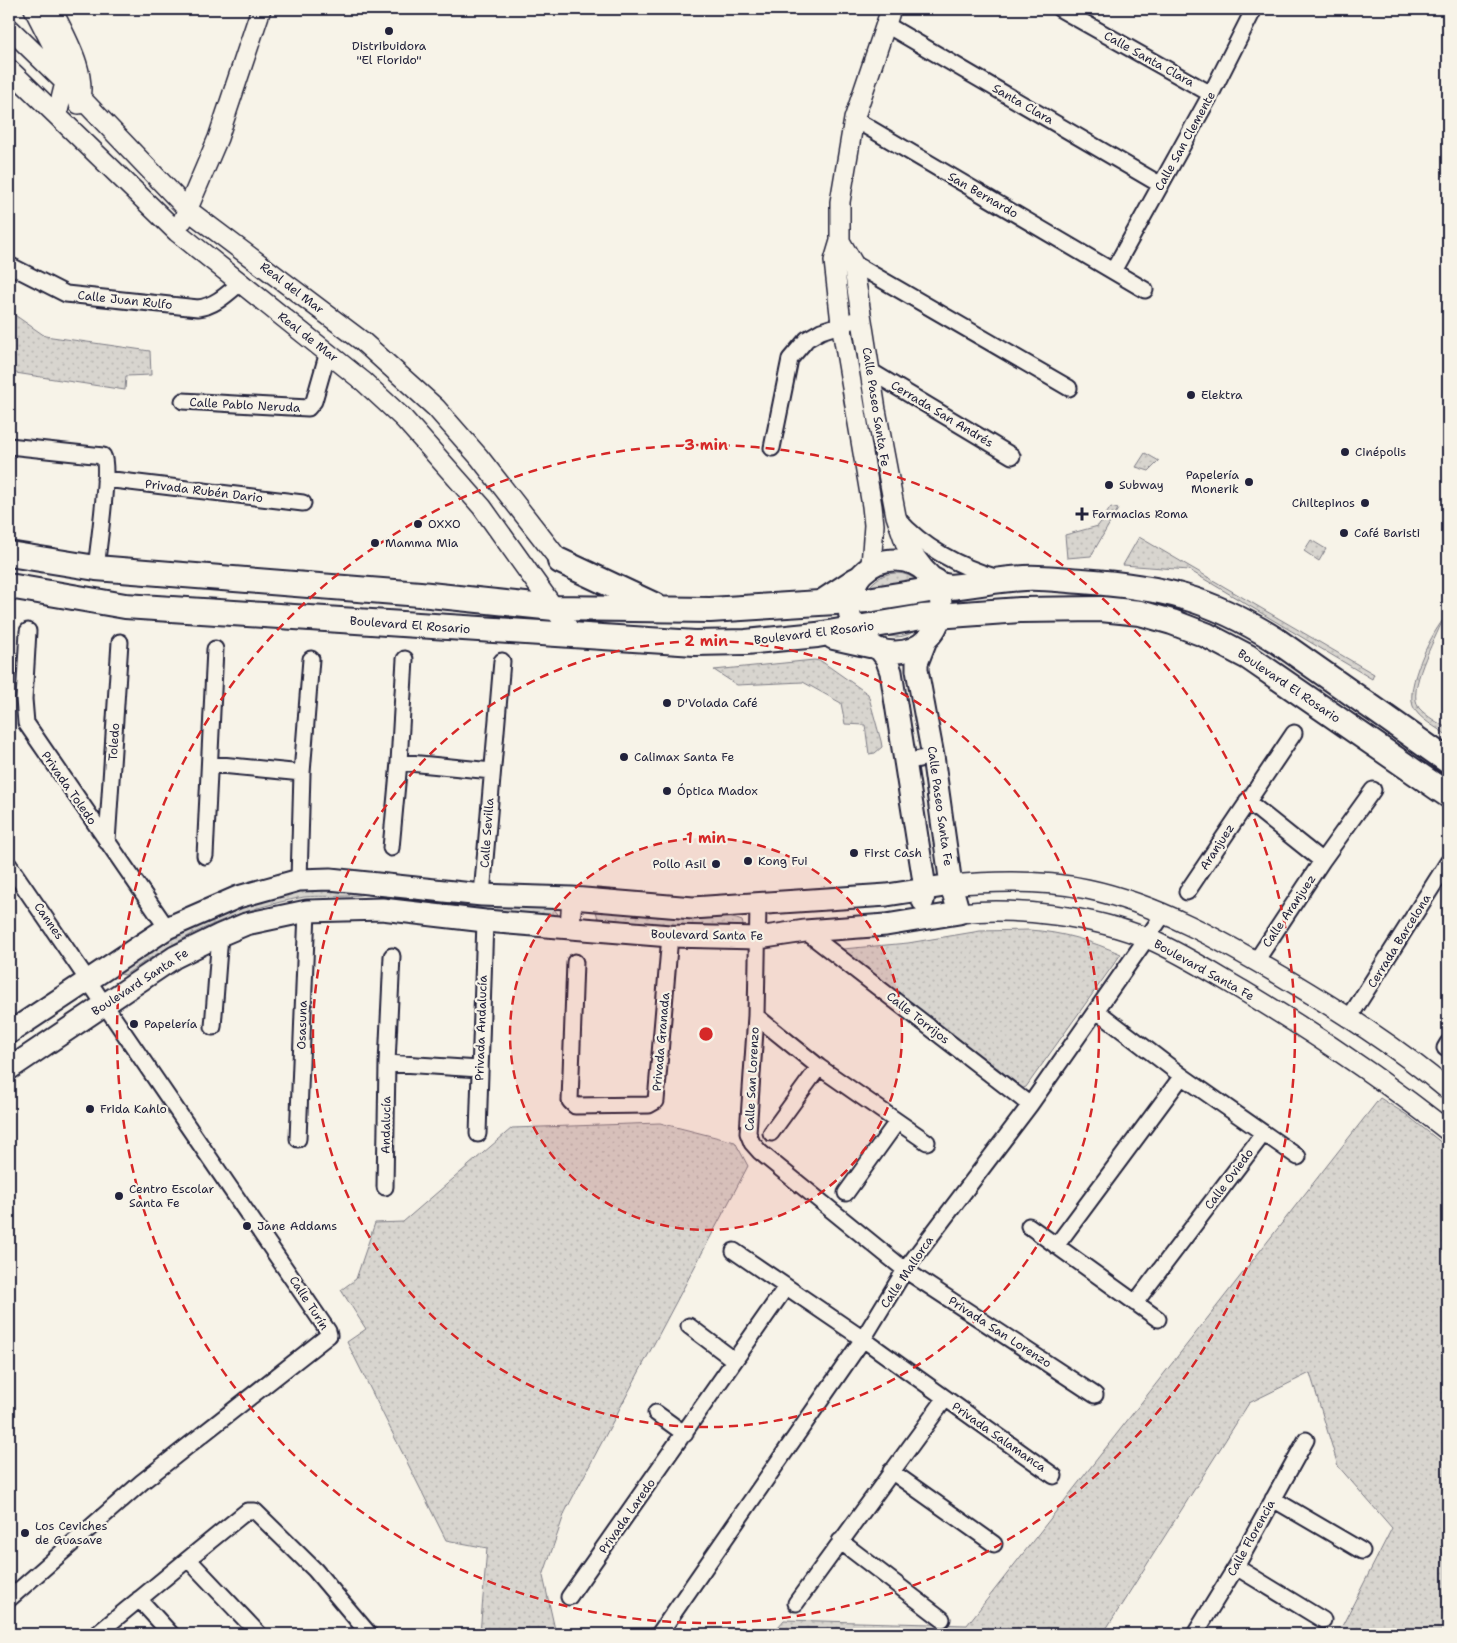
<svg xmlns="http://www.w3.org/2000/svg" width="1457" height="1643" font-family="'Shantell Sans',sans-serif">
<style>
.green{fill:url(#green-dots);stroke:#7d7c85}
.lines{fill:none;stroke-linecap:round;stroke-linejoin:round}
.minor-casing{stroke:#22223b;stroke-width:19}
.tertiary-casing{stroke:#22223b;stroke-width:22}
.secondary-casing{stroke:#22223b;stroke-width:25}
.primary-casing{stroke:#22223b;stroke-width:28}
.minor{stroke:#f7f3e8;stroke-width:15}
.tertiary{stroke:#f7f3e8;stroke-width:19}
.secondary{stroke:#f7f3e8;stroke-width:21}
.primary{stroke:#f7f3e8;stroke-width:24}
.ring{fill:none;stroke:#d62828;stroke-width:2.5;stroke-dasharray:9 6}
.poi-dot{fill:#22223b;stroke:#f7f3e8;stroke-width:2}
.labels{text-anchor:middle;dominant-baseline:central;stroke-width:4.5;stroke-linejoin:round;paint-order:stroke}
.poi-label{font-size:12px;fill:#22223b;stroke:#f7f3e8;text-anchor:start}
.street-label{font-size:12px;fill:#22223b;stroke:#f7f3e8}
.centre{fill:#d62828;stroke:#f7f3e8;stroke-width:2.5}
.ring-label{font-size:15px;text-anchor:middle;font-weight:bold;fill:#d62828;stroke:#f7f3e8;stroke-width:4.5;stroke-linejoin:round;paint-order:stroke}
</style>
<defs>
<pattern id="green-dots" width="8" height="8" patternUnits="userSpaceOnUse" patternTransform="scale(1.25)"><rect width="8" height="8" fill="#d8d5cf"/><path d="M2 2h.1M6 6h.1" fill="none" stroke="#b9b7b3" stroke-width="1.8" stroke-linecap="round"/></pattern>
</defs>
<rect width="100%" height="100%" fill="#f7f3e8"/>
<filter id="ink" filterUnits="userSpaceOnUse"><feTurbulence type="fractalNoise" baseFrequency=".02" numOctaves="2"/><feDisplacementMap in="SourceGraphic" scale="10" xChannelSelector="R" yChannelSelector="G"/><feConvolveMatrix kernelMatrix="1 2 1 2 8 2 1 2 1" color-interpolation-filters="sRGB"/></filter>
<g filter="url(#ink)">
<path class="green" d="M9 311 45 336 150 351 151 375 126 376 125 390 9 372Z
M868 382 876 454 870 443 861 384Z
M1145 453 1159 461 1149 471 1136 467Z
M1111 507 1118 509 1091 556 1067 558 1065 535 1098 526Z
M1139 537 1374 674 1372 679 1189 570 1123 565Z
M1311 540 1326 549 1319 561 1304 551Z
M864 605a32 32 0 1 1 64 0a32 32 0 1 1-64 0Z
M1443 620C1435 639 1406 691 1419 708 1427 717 1439 723 1448 729V736C1438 728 1418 719 1413 706 1406 686 1430 636 1443 620Z
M814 660 821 661 868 694 881 741 882 747 875 753 869 754 865 725 845 724 841 703 803 682 737 685 714 670Z
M298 886 371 891C364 899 318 895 304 897 231 911 186 933 125 975L120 974V972L184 927Z
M403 897 553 908 558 914 554 920 398 900Z
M598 908C629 913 660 917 692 919 707 920 728 914 742 921L743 924 742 928 629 925 598 919 596 911Z
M1029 930C1062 932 1091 941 1121 954L1026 1087 1021 1089 832 950 908 943 980 931Z
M1380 1098 1407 1115 1448 1148V1294L1446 1298 1448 1303V1634H1338L1392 1528 1338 1466 1310 1373 1249 1403 1103 1634H772L784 1620 967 1625Z
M660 1123 735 1142 748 1166 565 1512 543 1576 556 1634H480L487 1548 446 1540 347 1342 366 1329 341 1290 356 1279 375 1223 403 1222 512 1128Z"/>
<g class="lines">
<defs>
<path id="minor" d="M1060 9 1211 94
M885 24 1161 185
M854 119 1145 290
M844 262 853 263 1069 388
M9 265 66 294 198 308C215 306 227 294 240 283
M1113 271 1211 94 1254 9
M872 372 1012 456
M183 401 308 408 314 401 328 352
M9 446 103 456C110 467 98 550 96 568
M772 448 790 359 807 339 821 331 861 318
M105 479 303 503
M898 519C922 547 960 567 995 577
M28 631 24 699 26 723 167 928
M399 762 492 771
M906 762 933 756
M211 764 302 773
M1247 801 1322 861
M107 842 120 642
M391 848 399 762 405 659
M205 856 215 649
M9 865 328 1331 329 1335 142 1482 9 1599
M299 880 302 773 311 659
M1187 892 1294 733
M482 895 502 661
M758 905 756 1016 748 1133 752 1143 760 1152 905 1270 1095 1395
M805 931 1030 1105
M1256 961 1322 861 1373 790
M575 962 570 1101 575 1106 649 1105 656 1101 670 936
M1097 1011 1182 1076 1298 1157
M756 1016 819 1067 927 1142
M1349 1018 1448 862
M213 1027 220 935
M1445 1048 1448 1043
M387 1063 479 1069
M771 1133 819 1067
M478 1134 485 921
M298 1139 307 911
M385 1187 387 1063 392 956
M846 1193 897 1122
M1029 1226 1158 1319
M1056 1246 1182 1076
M734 1251 863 1339 1054 1476
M1135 1303 1263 1134
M689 1326 734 1360
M656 1413 685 1434
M891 1471 994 1544
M1273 1499 1362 1551
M840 1541 942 1619
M188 1559 247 1511H255L315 1570 369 1634
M1236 1567 1323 1620
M569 1597 786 1287
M139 1599 171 1634
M796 1603 945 1399
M97 1634 188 1559 259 1634
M659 1634 863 1339 905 1270 1030 1105 1163 915
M1195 1634 1236 1567 1306 1440"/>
<path id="tertiary" d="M34 9 63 66 65 83 57 115
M52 9C65 37 88 72 79 104
M9 28 81 98 188 210 362 341 436 408 479 457 560 561
M9 69 177 232 364 382 404 419 482 507 574 636
M183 220 218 138 261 9
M840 241 853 263 876 410 896 516 906 545 925 570
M871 565 874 525 872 506 841 323 834 261 840 241V202L854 119 891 9
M951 885C995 881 1044 880 1087 889 1158 904 1222 941 1283 977 1340 1011 1397 1047 1448 1090
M959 913C1017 907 1094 916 1149 939 1181 953 1211 972 1242 990 1314 1033 1382 1079 1448 1131
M570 927 572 898"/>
<path id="secondary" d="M849 606a46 46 0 1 1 92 0a46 46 0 1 1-92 0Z
M880 650 886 658 891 672 925 888 923 901
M9 1033 167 928 238 897 299 880 330 879 482 895 572 898 693 908 887 895 951 885
M9 1069 175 957 220 935 246 924 307 911 382 909 485 921 670 936 758 938 805 931 886 925 959 913 951 885 933 756 917 670V663L926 640"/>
<path id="primary" d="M9 554 96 568 420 594 554 608 710 610 867 600 949 587
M560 561 654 605
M935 581 940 585 949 587C974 585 999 579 1025 578 1044 577 1063 580 1082 581 1161 587 1208 597 1276 640L1448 761
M9 586 125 606 695 643 746 642 817 635 922 617 1020 610 1101 609 1140 613 1172 622 1206 635 1248 657 1448 795
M824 601 856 580
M834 637 870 645"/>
</defs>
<use href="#minor" class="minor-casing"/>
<use href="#tertiary" class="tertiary-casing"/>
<use href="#secondary" class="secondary-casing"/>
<use href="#primary" class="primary-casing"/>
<use href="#minor" class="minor"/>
<use href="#tertiary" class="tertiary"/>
<use href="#secondary" class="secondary"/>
<use href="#primary" class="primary"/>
</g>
</g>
<circle cx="706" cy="1034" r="196" fill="#d62828" fill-opacity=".12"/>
<g class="ring">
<circle cx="706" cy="1034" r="196"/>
<circle cx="706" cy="1034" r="393"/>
<circle cx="706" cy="1034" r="589"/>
</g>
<g class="poi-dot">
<circle cx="389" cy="31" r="5"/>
<circle cx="1191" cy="395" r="5"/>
<circle cx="1345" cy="452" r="5"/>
<circle cx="1249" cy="482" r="5"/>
<circle cx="1109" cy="485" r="5"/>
<circle cx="1365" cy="503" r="5"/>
<path d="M1079.5 506.5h5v5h5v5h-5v5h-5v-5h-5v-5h5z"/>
<circle cx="418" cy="524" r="5"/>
<circle cx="1344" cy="533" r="5"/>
<circle cx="375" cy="543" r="5"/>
<circle cx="667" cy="703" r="5"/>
<circle cx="624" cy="757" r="5"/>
<circle cx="667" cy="791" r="5"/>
<circle cx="854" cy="853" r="5"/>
<circle cx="748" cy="861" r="5"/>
<circle cx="716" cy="864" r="5"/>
<circle cx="134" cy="1024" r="5"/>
<circle cx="90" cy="1109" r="5"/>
<circle cx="119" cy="1196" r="5"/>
<circle cx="247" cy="1226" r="5"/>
<circle cx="25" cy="1533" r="5"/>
</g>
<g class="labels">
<g class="poi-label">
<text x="389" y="46" text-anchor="middle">Distribuidora<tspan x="389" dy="14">"El Florido"</tspan></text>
<text x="1201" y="395">Elektra</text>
<text x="1355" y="452">Cinépolis</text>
<text x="1239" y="475" text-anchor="end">Papelería<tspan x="1239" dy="14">Monerik</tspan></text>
<text x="1119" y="485">Subway</text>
<text x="1355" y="503" text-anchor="end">Chiltepinos</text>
<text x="1092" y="514">Farmacias Roma</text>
<text x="428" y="524">OXXO</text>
<text x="1354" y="533">Café Baristi</text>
<text x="385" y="543">Mamma Mia</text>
<text x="677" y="703">D'Volada Café</text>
<text x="634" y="757">Calimax Santa Fe</text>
<text x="677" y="791">Óptica Madox</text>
<text x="864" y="853">First Cash</text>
<text x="758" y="861">Kong Fui</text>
<text x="706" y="864" text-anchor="end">Pollo Asil</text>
<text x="144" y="1024">Papelería</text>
<text x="100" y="1109">Frida Kahlo</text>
<text x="129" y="1189">Centro Escolar<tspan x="129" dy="14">Santa Fe</tspan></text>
<text x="257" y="1226">Jane Addams</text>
<text x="35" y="1526">Los Ceviches<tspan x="35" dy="14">de Guasave</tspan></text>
</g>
<g class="street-label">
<text transform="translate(1149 59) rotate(29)">Calle Santa Clara</text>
<text transform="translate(1023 104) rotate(30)">Santa Clara</text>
<text transform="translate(1185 141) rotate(-61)">Calle San Clemente</text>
<text transform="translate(983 195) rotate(30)">San Bernardo</text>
<text transform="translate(292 288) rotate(37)">Real del Mar</text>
<text transform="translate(125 300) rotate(6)">Calle Juan Rulfo</text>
<text transform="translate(308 337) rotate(38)">Real de Mar</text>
<text transform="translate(245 405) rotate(3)">Calle Pablo Neruda</text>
<text transform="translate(876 407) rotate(81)">Calle Paseo Santa Fe</text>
<text transform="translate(942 414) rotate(31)">Cerrada San Andrés</text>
<text transform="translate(204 491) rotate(7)">Privada Rubén Dario</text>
<text transform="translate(410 625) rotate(4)">Boulevard El Rosario</text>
<text transform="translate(814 633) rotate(-7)">Boulevard El Rosario</text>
<text transform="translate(1289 686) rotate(34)">Boulevard El Rosario</text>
<text transform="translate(114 742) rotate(-86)">Toledo</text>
<text transform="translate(69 788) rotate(55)">Privada Toledo</text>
<text transform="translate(940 806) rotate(82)">Calle Paseo Santa Fe</text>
<text transform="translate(487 833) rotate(-86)">Calle Sevilla</text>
<text transform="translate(1217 847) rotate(-57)">Aranjuez</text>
<text transform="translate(1289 911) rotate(-56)">Calle Aranjuez</text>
<text transform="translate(49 921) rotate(55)">Cannes</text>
<text transform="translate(707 935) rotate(1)">Boulevard Santa Fe</text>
<text transform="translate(1399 941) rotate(-58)">Cerrada Barcelona</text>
<text transform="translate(1204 970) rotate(29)">Boulevard Santa Fe</text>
<text transform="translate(140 982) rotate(-33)">Boulevard Santa Fe</text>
<text transform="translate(918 1018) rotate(38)">Calle Torrijos</text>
<text transform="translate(302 1025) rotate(-88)">Osasuna</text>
<text transform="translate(481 1028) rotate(-88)">Privada Andalucía</text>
<text transform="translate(661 1042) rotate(-85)">Privada Granada</text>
<text transform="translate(752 1079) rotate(-87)">Calle San Lorenzo</text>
<text transform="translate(386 1125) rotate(-89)">Andalucía</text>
<text transform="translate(1229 1179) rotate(-53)">Calle Oviedo</text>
<text transform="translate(907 1272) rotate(-56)">Calle Mallorca</text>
<text transform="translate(309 1303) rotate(57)">Calle Turín</text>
<text transform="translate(1000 1332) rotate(33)">Privada San Lorenzo</text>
<text transform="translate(999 1437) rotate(35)">Privada Salamanca</text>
<text transform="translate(627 1516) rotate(-55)">Privada Laredo</text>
<text transform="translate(1251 1538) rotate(-61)">Calle Florencia</text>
</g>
</g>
<circle cx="706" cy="1034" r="8" class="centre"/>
<g class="ring-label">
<text x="706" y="450">3 min</text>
<text x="706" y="646">2 min</text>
<text x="706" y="843">1 min</text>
</g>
<rect width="1457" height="1643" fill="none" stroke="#f7f3e8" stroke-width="30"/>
<rect x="15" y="15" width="1427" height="1613" fill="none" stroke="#22223b" stroke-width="2" filter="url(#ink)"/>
</svg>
